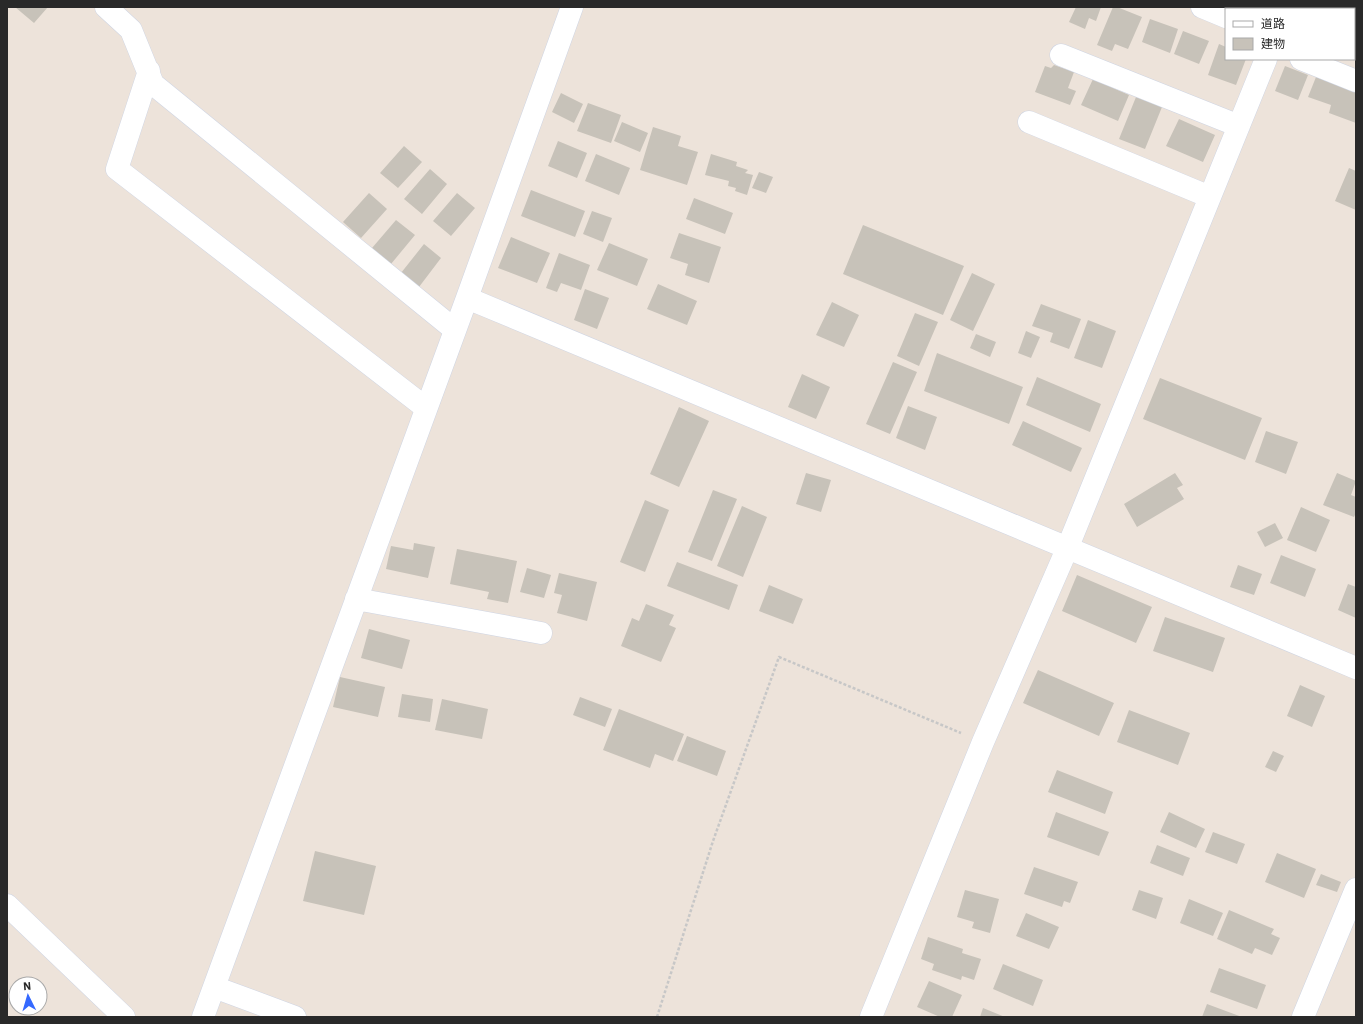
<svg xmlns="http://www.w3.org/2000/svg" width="1363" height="1024" font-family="'IBM Plex Sans','Noto Sans JP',sans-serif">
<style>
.building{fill:#c7c2b9}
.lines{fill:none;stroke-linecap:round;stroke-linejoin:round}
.minor-casing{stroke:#cfd5e3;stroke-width:23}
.path{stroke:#c7c7c7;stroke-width:2.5;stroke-dasharray:3 2;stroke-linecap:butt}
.minor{stroke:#fff;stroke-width:22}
</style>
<rect width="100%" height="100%" fill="#ede3da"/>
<path class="building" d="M15 7H48L34 23Z
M1076 7H1101L1096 21 1089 18 1085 29 1069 22Z
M1113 7H1117L1142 17 1128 49 1115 44 1112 51 1097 45Z
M1309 7H1337L1341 9H1308Z
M1354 15 1356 16V41L1354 45Z
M1150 19 1178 29 1170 53 1142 42Z
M1183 31 1209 41 1199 64 1174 54Z
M1219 44 1226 47V59H1246L1236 85 1208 75Z
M1054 65 1074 72 1068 88 1076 91 1070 105 1035 92 1045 66 1051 68Z
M1285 66 1308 75 1298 100 1275 91Z
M1316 77 1356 92V123L1329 113 1331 105 1308 97Z
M1093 79 1129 95 1118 121 1081 105Z
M561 93 583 104 574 123 552 112Z
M1136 97 1162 107 1145 149 1119 139Z
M588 103 621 115 611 143 577 131Z
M1179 119 1215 135 1203 162 1166 146Z
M622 122 648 133 640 152 614 141Z
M653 127 681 136 678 146 698 152 687 185 640 170Z
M558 141 587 153 577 178 548 166Z
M404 146 422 162 398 188 380 173Z
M596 154 630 168 619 195 585 181Z
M711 154 737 162 736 166 748 170 745 173 753 175 747 195 735 191 736 188 728 186 729 181 705 175Z
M1349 168 1356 171V210L1335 201Z
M430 169 447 184 422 214 404 199Z
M759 172 773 177 766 193 752 188Z
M531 190 585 211 575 237 521 216Z
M369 193 387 209 361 238 343 222Z
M457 193 475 208 451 236 433 221Z
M694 198 733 213 725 234 686 219Z
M592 211 612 218 603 242 583 234Z
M396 220 415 235 391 264 372 248Z
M863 225 964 266 943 315 843 274Z
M679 233 721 247 709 283 685 275 688 264 670 258Z
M511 237 550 253 537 283 498 268Z
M609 243 648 259 637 286 597 270Z
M424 244 441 258 419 287 401 273Z
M559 253 590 265 581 290 561 283 557 292 546 288Z
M972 273 995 284 973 331 950 320Z
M658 284 697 301 687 325 647 309Z
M585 289 609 298 597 329 574 320Z
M832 302 859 315 844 347 816 335Z
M1041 304 1081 319 1069 349 1050 342 1053 333 1032 326Z
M915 313 938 322 919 366 897 356Z
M1088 320 1116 331 1102 368 1074 358Z
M1026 331 1040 337 1031 358 1018 353Z
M976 334 996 342 990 357 970 348Z
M937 353 1023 387 1009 424 924 391Z
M893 362 917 372 890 434 866 424Z
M802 374 830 387 816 419 788 407Z
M1037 377 1101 404 1090 432 1026 405Z
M1160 378 1262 418 1245 460 1143 419Z
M908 406 937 417 925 450 896 438Z
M679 407 709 421 679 487 650 474Z
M1023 421 1082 448 1071 472 1012 445Z
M1266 431 1298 442 1286 474 1255 462Z
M806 473 831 480 821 512 796 504Z
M1175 473 1183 485 1177 488 1184 499 1137 527 1124 504Z
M1337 473 1356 481 1351 495 1356 497V513L1354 517 1323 505Z
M713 490 737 499 712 561 688 552Z
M645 500 669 510 645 572 620 562Z
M742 506 767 517 743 577 717 566Z
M1301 507 1330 520 1316 552 1287 540Z
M1275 523 1283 538 1265 547 1257 532Z
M414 543 435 547 428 578 386 569 391 546 413 550Z
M457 549 517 561 508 603 487 599 489 592 450 584Z
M1281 555 1316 569 1305 597 1270 583Z
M677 562 738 585 729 610 667 586Z
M1238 565 1262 574 1254 595 1230 587Z
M527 568 551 575 544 598 520 592Z
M559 573 597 582 587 621 557 613 562 595 554 593Z
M1077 575 1152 607 1136 643 1062 611Z
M1348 584 1356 587V618L1338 610Z
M769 585 803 599 793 624 759 611Z
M646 604 674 615 669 625 676 628 661 662 621 646 632 618 639 621Z
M1165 617 1225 638 1213 672 1153 651Z
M369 629 410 640 402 669 361 658Z
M1038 670 1114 703 1099 736 1023 703Z
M340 677 385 687 378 717 333 707Z
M1300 685 1325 696 1312 727 1287 716Z
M402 694 433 699 430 722 398 717Z
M580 697 612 709 605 727 573 715Z
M442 699 488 709 482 739 435 730Z
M619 709 684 734 673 761 655 754 650 768 603 750Z
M1129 710 1190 733 1178 765 1117 742Z
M687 736 726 751 717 776 677 761Z
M1273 751 1284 756 1276 772 1265 767Z
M1057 770 1113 792 1105 814 1048 792Z
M1056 812 1109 832 1099 856 1047 837Z
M1169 812 1205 829 1196 848 1160 832Z
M1213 832 1245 844 1237 864 1205 852Z
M1157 845 1190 858 1183 876 1150 863Z
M315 851 376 866 364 915 303 901Z
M1277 853 1316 869 1304 898 1265 882Z
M1034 867 1078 882 1070 903 1064 901 1062 907 1024 894Z
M1321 874 1341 882 1337 892 1316 885Z
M965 890 999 899 990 933 972 928 974 922 957 917Z
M1139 890 1163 898 1156 919 1132 910Z
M1189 899 1223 913 1213 936 1180 923Z
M1229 910 1274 929 1271 934 1280 938 1272 955 1255 948 1252 954 1217 939Z
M1026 913 1059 927 1049 949 1016 936Z
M928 937 963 949 962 953 981 959 974 980 962 976 961 980 932 970 934 964 921 959Z
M1003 964 1043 980 1033 1006 993 989Z
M1219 968 1266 985 1257 1009 1210 992Z
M929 981 962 995 952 1017H940L917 1007Z
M1207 1004 1242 1017H1202Z
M983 1008 1005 1017H980Z"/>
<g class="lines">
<defs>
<path id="minor" d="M106 7 131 30 153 84 455 330
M1202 7 1226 17
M1287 9V7
M1061 55 1239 126
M1301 59 1356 81
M149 71 117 169 426 408
M1029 122 1210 197
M467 298 1356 668
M356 599 541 633
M7 905 124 1017
M214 987 295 1017
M203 1017 467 298 572 7
M871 1017 983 742 1067 549 1266 59
M1303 1017 1356 889"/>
</defs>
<use href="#minor" class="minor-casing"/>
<path class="path" d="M657 1017 713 841 779 657 961 733"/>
<use href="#minor" class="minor"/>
</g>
<rect width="1363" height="1024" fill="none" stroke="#292929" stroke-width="16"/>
<rect x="1225" y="8" width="130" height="52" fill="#ffffff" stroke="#a9a9a9"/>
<rect x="1233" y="21" width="20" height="6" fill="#ffffff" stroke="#a9a9a9"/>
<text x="1261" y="28" font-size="12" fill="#292929">道路</text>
<rect x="1233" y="38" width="20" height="12" fill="#c7c2b9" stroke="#a9a9a9"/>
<text x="1261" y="48" font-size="12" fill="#292929">建物</text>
<g transform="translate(28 996) rotate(355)"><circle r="19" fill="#ffffff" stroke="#a9a9a9"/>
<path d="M0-3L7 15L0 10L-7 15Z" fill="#3569ff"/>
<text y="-6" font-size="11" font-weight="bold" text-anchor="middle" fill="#292929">N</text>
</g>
</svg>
